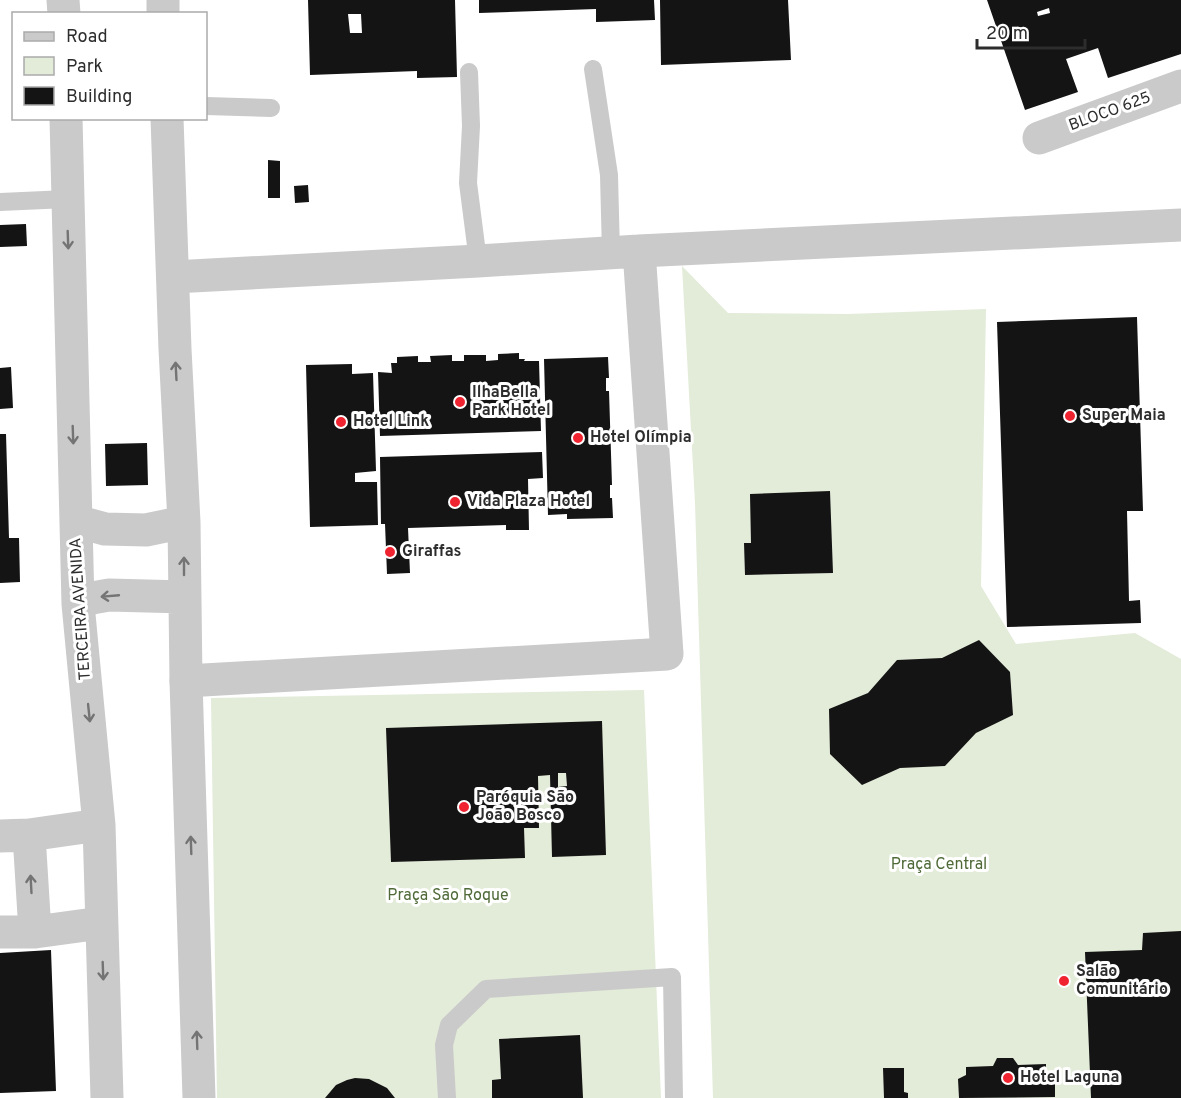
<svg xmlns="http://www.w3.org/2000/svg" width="1181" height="1098" font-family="Overpass,sans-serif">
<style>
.green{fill:#e3ebd9}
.building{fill:#141414;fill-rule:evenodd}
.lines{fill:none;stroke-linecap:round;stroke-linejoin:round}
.service{stroke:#cacaca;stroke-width:18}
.minor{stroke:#cacaca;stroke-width:33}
.tertiary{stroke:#cacaca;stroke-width:33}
.oneway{stroke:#747474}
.poi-dot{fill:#ef2430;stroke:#fff;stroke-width:2}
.labels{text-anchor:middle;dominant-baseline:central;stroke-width:6;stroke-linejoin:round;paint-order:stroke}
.street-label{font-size:16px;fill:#2d2d2d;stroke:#fff}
.poi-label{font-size:16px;font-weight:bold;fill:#2d2d2d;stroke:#fff;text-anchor:start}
.park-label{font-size:16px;fill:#4f6a38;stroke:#fff}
</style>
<rect width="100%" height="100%" fill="#fff"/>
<path class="green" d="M682 266 728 313 848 314 986 309 981 586 1016 644 1135 633 1181 659V1098H713L695 503Z
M644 690 661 1098H217L211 698Z"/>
<path class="building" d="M308 0H455L457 77 417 78V71L310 75ZM348 14H361L362 33H350Z
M479 0H654L655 20 596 22V9L479 13Z
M660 0H788L791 60 661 65Z
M987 0H1181V54L1108 78 1098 48 1066 59 1078 92 1025 110ZM1049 8 1050 13 1038 16 1037 12Z
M268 160 280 161V198H268Z
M308 185 309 202 295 203 294 186Z
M26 224 27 246 0 247V225Z
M1137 317 1143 511H1127L1129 601 1140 600 1141 623 1007 627 997 322Z
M519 353V359H525L524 361H539L541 431 380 436 378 372 392 373 391 363H397V357L418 356V362H431L430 356 452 355V361H464V355H486V361L498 360V354Z
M608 357 609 378H606V391H609L612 485H610V498H612L613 518 567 519V514L548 515 544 359Z
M352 364V374L373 373 376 471 355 473V482H377L378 525 310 527 306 365Z
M11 367 13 408 0 409V368Z
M0 434H6L9 538H19L20 582 0 583Z
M147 443 148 485 106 486 105 444Z
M542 452 543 478 528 479 529 530H506V525L408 528 410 573 387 574 385 524H381L380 457Z
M830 491 833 573 745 575 744 543H751L750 494Z
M979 640 1010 672 1013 715 976 733 945 766 900 768 862 785 830 754 829 709 868 693 897 660 942 658Z
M602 721 606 855 552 857 550 775 538 776 539 828H524L525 858 391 862 386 728ZM558 773H566L567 786 558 787Z
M1181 931V1098H1091L1085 952 1142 950 1143 933Z
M51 950 56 1091 0 1093V953Z
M580 1035 583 1098H492V1080L501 1079 499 1039Z
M997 1058H1013L1018 1065 1046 1064V1072L1055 1077V1097L959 1098 958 1079 966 1075V1067L993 1066Z
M883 1068H904V1092L908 1093V1098H884Z
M355 1078 369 1079 387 1088 395 1098H325L336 1085 347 1080Z"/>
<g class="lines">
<path class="service" d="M593 69 609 175 611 253
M469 72 471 126 468 183 478 261
M206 106 271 108
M0 202 67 199
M447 1098 444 1045 449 1025 486 989 672 977 674 1098"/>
<path class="minor" d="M1039 138 1181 86
M173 277 478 261 639 251 1181 225
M186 681 667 654 639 251"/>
<path class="tertiary" d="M63 0 64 14
M163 0V14
M66 118 78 604 99 825 107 1098
M167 118 175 349 184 522 186 681 199 1098
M76 521 105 529 146 530 184 522
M78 604 92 598 109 595 185 597
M29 835 35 932
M0 836 29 835 99 825
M0 932H35L101 923"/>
</g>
<defs><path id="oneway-shaft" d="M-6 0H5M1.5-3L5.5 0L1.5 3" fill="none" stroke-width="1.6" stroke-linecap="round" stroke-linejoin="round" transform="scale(1.5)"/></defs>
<g class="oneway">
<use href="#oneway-shaft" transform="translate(68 240) rotate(88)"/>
<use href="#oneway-shaft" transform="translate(176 371) rotate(-93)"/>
<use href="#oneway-shaft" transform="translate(73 435) rotate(88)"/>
<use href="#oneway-shaft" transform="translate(184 566) rotate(-90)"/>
<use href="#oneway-shaft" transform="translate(110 596) rotate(175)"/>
<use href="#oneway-shaft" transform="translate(89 713) rotate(84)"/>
<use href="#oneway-shaft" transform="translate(191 845) rotate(-92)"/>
<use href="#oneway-shaft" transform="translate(31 884) rotate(-93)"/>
<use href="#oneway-shaft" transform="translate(103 971) rotate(88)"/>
<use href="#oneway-shaft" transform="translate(197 1040) rotate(-92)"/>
</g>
<g class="poi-dot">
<circle cx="460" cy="402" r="6"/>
<circle cx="1070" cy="416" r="6"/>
<circle cx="341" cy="422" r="6"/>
<circle cx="578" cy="438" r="6"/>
<circle cx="455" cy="502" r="6"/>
<circle cx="390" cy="552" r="6"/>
<circle cx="464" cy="807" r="6"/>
<circle cx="1064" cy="981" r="6"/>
<circle cx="1008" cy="1078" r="6"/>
</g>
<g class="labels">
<g class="street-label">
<text transform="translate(1110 112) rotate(-20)">BLOCO 625</text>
<text transform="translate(81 609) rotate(-94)">TERCEIRA AVENIDA</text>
</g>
<g class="poi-label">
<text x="472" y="393">IlhaBella<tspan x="472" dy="18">Park Hotel</tspan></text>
<text x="1082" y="416">Super Maia</text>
<text x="353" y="422">Hotel Link</text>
<text x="590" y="438">Hotel Olímpia</text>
<text x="467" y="502">Vida Plaza Hotel</text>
<text x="402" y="552">Giraffas</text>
<text x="476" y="798">Paróquia São<tspan x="476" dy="18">João Bosco</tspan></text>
<text x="1076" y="972">Salão<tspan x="1076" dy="18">Comunitário</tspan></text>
<text x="1020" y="1078">Hotel Laguna</text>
</g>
<g class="park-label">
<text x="939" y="865">Praça Central</text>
<text x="448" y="896">Praça São Roque</text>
</g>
</g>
<rect x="12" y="12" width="195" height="108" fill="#ffffff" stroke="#ababab" stroke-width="1.5"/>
<rect x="24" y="32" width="30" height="9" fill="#cacaca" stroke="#ababab" stroke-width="1.5"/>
<text x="66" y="42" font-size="18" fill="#2d2d2d">Road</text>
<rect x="24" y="57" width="30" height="18" fill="#e3ebd9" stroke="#ababab" stroke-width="1.5"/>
<text x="66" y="72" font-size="18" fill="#2d2d2d">Park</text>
<rect x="24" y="87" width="30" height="18" fill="#141414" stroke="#ababab" stroke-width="1.5"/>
<text x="66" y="102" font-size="18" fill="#2d2d2d">Building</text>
<path d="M977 39v9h108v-9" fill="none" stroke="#2d2d2d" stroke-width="3"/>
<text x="986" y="39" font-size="18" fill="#2d2d2d" stroke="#ffffff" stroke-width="4.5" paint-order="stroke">20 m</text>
</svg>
